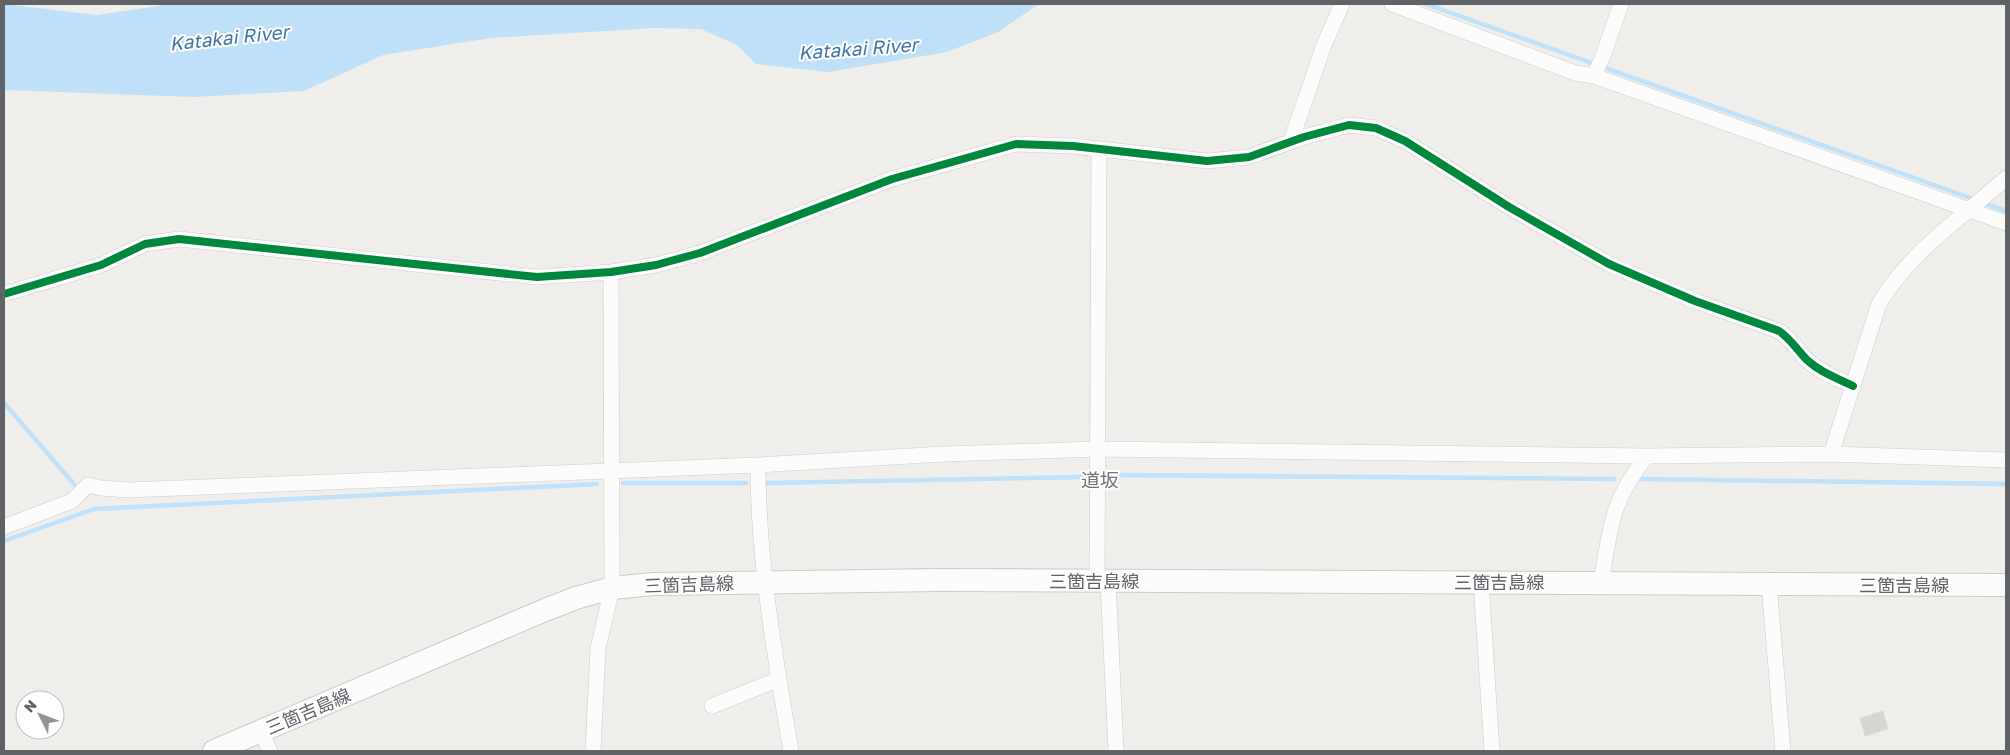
<svg xmlns="http://www.w3.org/2000/svg" width="2010" height="755" font-family="'Golos Text','Noto Sans JP',sans-serif">
<style>
.water{fill:#bfe0f9}
.lines{fill:none;stroke-linecap:round;stroke-linejoin:round}
.stream{stroke:#bfe0f9;stroke-width:4.5}
.building{fill:#d6d5d3;stroke:#deddd9}
.street-casing{stroke:#cbcccc;stroke-width:16}
.secondary-casing{stroke:#cacacb;stroke-width:24}
.street{stroke:#fdfcfc;stroke-width:15}
.secondary{stroke:#fdfcfc;stroke-width:22}
.cycleway-casing{stroke:#fff;stroke-width:11}
.cycleway{stroke:#00873e;stroke-width:8}
.labels{text-anchor:middle;dominant-baseline:central;stroke-width:4;stroke-linejoin:round;paint-order:stroke}
.street-label{font-size:18px;fill:#5f6368;stroke:#fff}
.water-label{font-size:19px;font-style:italic;fill:#4174aa;stroke:#fff}
.neighbourhood-label{font-size:19px;fill:#70757a;stroke:#fff}
</style>
<rect width="100%" height="100%" fill="#efeeea"/>
<path class="water" d="M4 4 97 15 172 4H1039L998 32 947 52 828 72 756 64 737 45 701 29 654 28 491 38 383 55 304 91 194 97 4 90Z"/>
<g class="lines">
<path class="stream" d="M1426 4 1976 200
M1983 203 2006 211
M4 403 74 484
M1110 475 1614 479
M1642 479 2006 484
M623 483H746
M767 483 1088 477
M4 541 94 509 597 484"/>
</g>
<path class="building" d="M1883 711 1888 729 1865 736 1860 718Z"/>
<g class="lines">
<defs>
<path id="street" d="M1392 4 1575 73 1594 76 1603 56 1621 4
M1594 76 2006 223
M1291 141 1324 45 1342 4
M4 294 101 265 145 244 179 239 537 277 611 272 656 265 700 253 892 179 1016 144 1073 146 1207 161 1249 157 1304 137 1349 125 1376 128 1405 141 1509 207 1609 264 1695 301 1779 331C1791 339 1797 350 1807 360 1820 372 1836 378 1853 386
M1831 454 2006 460
M758 465C758 562 775 656 791 751
M4 527 72 501 88 485 101 488 128 490 758 465 944 454 1098 449 1647 456
M1097 581 1099 151
M1108 581 1116 751
M1481 582 1492 751
M1601 583C1610 529 1611 500 1647 456L1831 454 1879 304C1909 252 1962 218 2006 178
M1769 584 1783 751
M712 706 779 679
M261 731 270 751
M593 751 598 648 612 588 611 272"/>
<path id="secondary" d="M214 751 545 610 576 598 612 588 654 584 940 580 2006 585"/>
</defs>
<use href="#street" class="street-casing"/>
<use href="#secondary" class="secondary-casing"/>
<use href="#street" class="street"/>
<use href="#secondary" class="secondary"/>
<defs>
<path id="cycleway" d="M4 294 101 265 145 244 179 239 537 277 611 272 656 265 700 253 892 179 1016 144 1073 146 1207 161 1249 157 1304 137 1349 125 1376 128 1405 141 1509 207 1609 264 1695 301 1779 331C1791 339 1797 350 1807 360 1820 372 1836 378 1853 386"/>
</defs>
<use href="#cycleway" class="cycleway-casing"/>
<use href="#cycleway" class="cycleway"/>
</g>
<g class="labels">
<g class="street-label">
<text x="1094" y="581">三箇吉島線</text>
<text x="1499" y="582">三箇吉島線</text>
<text transform="translate(689 584) rotate(-2)">三箇吉島線</text>
<text x="1904" y="585">三箇吉島線</text>
<text transform="translate(308 711) rotate(-23)">三箇吉島線</text>
</g>
<g class="water-label">
<text transform="translate(229 37) rotate(-6)">Katakai River</text>
<text transform="translate(858 48) rotate(-4)">Katakai River</text>
</g>
<g class="neighbourhood-label">
<text x="1100" y="479">道坂</text>
</g>
</g>
<rect width="2010" height="755" fill="none" stroke="#5f6368" stroke-width="10"/>
<g transform="translate(40 715) rotate(312)"><circle r="24" fill="#ffffff" stroke="#bfc1c3"/>
<path d="M0-4L9 19L0 12L-9 19Z" fill="#919496"/>
<text y="-8" font-size="14" font-weight="bold" text-anchor="middle" fill="#5f6368">N</text>
</g>
</svg>
